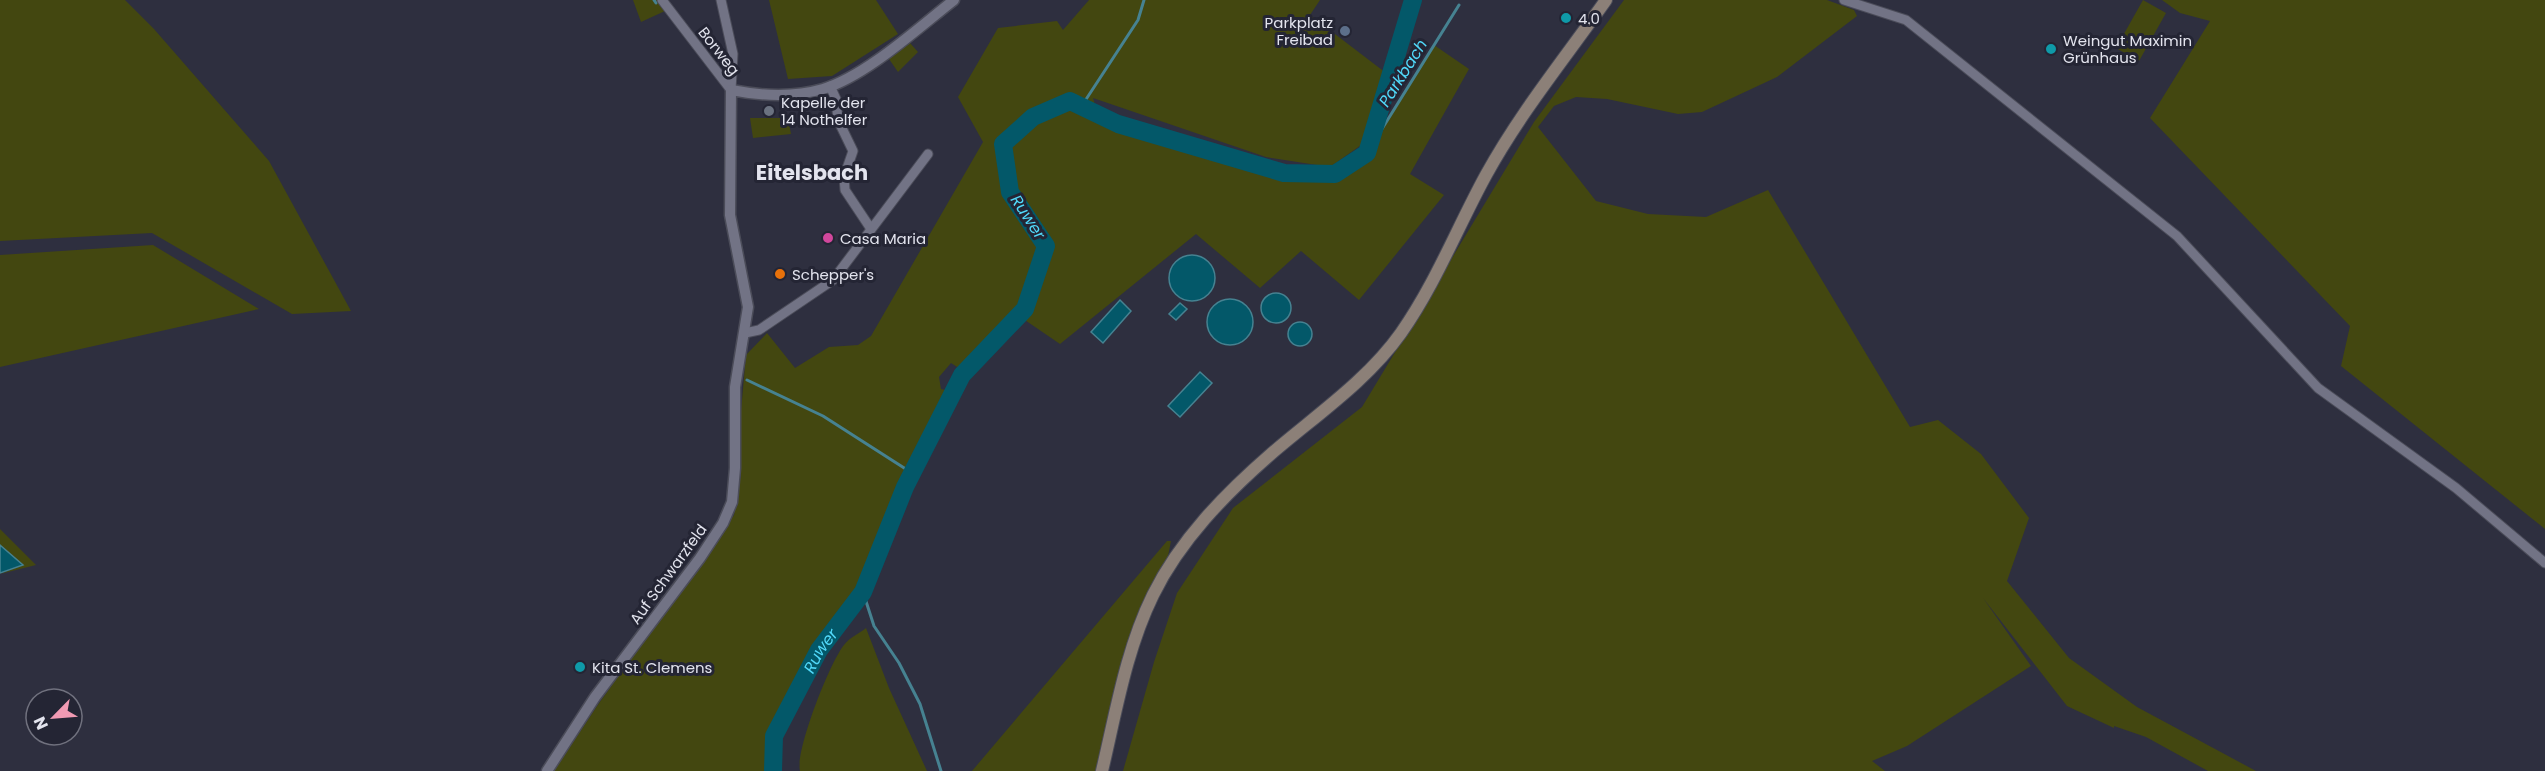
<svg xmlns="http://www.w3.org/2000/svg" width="2545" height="771" font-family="Poppins,sans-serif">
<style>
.green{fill:#434710}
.water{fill:#035869;stroke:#468291;stroke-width:1.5}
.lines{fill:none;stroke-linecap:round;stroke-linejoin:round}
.stream{stroke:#468291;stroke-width:3}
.river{stroke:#035869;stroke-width:18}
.minor-casing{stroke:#4b4c59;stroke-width:11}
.tertiary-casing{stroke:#4b4c59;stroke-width:13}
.secondary-casing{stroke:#4b4c59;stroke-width:14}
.minor{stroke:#727385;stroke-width:9}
.tertiary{stroke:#727385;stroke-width:10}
.secondary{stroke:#8c8078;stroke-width:12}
.culture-dot{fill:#0f9aa8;stroke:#242534;stroke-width:2}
.service-dot{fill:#5c6f8a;stroke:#242534;stroke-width:2}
.worship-dot{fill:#6b7280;stroke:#242534;stroke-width:2}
.hotel-dot{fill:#d1479c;stroke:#242534;stroke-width:2}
.food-dot{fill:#e8710a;stroke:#242534;stroke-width:2}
.labels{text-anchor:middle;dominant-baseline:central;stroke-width:6;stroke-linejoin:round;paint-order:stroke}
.poi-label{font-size:15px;fill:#e3e4ee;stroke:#242534;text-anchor:start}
.street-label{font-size:15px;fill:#e3e4ee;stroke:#242534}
.water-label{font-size:16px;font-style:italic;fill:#51d9fa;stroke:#242534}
.district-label{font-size:21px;font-weight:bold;fill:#e3e4ee;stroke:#242534}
</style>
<rect width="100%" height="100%" fill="#2e2f3f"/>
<path class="green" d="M0 0H125L154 29 269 161 351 311 292 314 152 233 0 241Z
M633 0H657L665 11 641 22Z
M769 0H876L898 34 832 76 788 79Z
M1089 0H1320L1310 15 1386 73 1364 143 1330 167 1266 157 1093 98 1098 115 1118 124 1284 173 1335 174 1367 153 1434 45 1469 69 1410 174 1444 195 1359 300 1301 251 1260 288 1196 234 1060 344 1019 316 965 372 951 363 939 377 941 389 953 392 912 473 863 592 819 650 774 736 773 771H554L597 706 734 515 741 474V411L746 355 767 333 795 368 829 347 858 345 871 336 983 142 958 97 998 28 1057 21 1063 30Z
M1624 0H1827L1854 10 1857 16 1777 77 1702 112 1678 114 1607 99 1576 97 1554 106 1538 127 1596 201 1648 214 1706 217 1768 190 1910 427 1938 420 1981 454 2029 518 2007 581 2069 658 2137 707 2256 771H2208L2146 737 2114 726V728L2067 706 1983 598 2031 666 1907 746 1872 761 1885 771H1123L1154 662 1177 593 1233 508 1362 407 1534 122Z
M2143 0 2166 13 2139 61 2116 48Z
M2162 0H2545V529L2341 366 2350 326 2150 118 2210 21 2180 13Z
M910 43 918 52 898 72 889 59Z
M750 118H788L791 134 753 138Z
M153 245 259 309 0 367V255Z
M0 529 36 565 0 574 23 565 0 545Z
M1167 541H1171L1168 556 1146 597 1096 771H972Z
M866 628 889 688 927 771H800C795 751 830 662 844 645 849 638 860 633 866 628Z"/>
<path class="water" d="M1169 278a23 23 0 1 1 46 0a23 23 0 1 1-46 0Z
M1261 308a15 15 0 1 1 30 0a15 15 0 1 1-30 0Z
M1207 322a23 23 0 1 1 46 0a23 23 0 1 1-46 0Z
M1120 300 1131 311 1103 343 1091 332Z
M1180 303 1187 309 1176 320 1169 314Z
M1288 334a12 12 0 1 1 24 0a12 12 0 1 1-24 0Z
M1200 372 1212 383 1180 417 1168 406Z
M0 545 23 565 0 573Z"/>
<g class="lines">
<path class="stream" d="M654 0 656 3
M1081 107 1138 20 1144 0
M1367 153 1459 5
M747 380 823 416 912 473
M863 592 874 626 899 663 920 704 941 771"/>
<path class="river" id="s1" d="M773 771 774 736 819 650 863 592 905 487 962 375 1025 309 1046 246 1010 192 1003 144 1033 117 1070 101 1118 124 1284 173 1335 174 1367 153 1413 0"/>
<defs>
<path id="minor" d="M662 0 731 90
M721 0 733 54 731 90
M1844 0 1906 20 2177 236 2318 388 2456 488 2545 563
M830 86 836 99 838 120 853 151 844 177 845 190 871 229
M745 333 759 330 833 280 928 154"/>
<path id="tertiary" d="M547 771 595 697 700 558 723 523 732 502 735 468V387L748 307 730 215 731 90C762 96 792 98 823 89 866 76 918 28 954 0"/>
<path id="secondary" d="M1102 771C1116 712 1126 650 1153 595 1180 540 1225 494 1271 454 1315 416 1367 381 1401 333 1436 283 1457 228 1486 175 1520 113 1565 58 1606 0"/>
</defs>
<use href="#minor" class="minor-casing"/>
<use href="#tertiary" class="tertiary-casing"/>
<use href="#secondary" class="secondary-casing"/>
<use href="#minor" class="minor"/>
<use href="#tertiary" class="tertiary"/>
<use href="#secondary" class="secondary"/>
</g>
<g class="culture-dot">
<circle cx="1566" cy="18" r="6"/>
<circle cx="2051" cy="49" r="6"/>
<circle cx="580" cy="667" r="6"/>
</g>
<circle class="service-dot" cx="1345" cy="31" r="6"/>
<circle class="worship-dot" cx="769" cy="111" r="6"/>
<circle class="hotel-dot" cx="828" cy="238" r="6"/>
<circle class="food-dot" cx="780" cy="274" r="6"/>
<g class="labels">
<g class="poi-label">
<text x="1578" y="18">4.0</text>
<text x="1333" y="22" text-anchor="end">Parkplatz<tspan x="1333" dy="17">Freibad</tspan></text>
<text x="2063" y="40">Weingut Maximin<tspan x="2063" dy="17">Grünhaus</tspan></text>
<text x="781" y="102">Kapelle der<tspan x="781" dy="17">14 Nothelfer</tspan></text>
<text x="840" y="238">Casa Maria</text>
<text x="792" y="274">Schepper's</text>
<text x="592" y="667">Kita St. Clemens</text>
</g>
<g class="street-label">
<text transform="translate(719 51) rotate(52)">Borweg</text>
<text transform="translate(668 574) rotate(-54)">Auf Schwarzfeld</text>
</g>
<g class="water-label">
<text transform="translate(1403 73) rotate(-58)">Parkbach</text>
<text transform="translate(1028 217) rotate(57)">Ruwer</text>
<text stroke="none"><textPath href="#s1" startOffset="132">Ruwer</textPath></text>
</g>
<g class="district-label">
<text x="812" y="172">Eitelsbach</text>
</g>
</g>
<g transform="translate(54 717) rotate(245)"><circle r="28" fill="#242534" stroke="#70717e" stroke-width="1.5"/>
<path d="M0-4.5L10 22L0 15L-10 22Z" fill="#f19ab3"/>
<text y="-9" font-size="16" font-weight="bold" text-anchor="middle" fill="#e3e4ee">N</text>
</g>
</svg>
